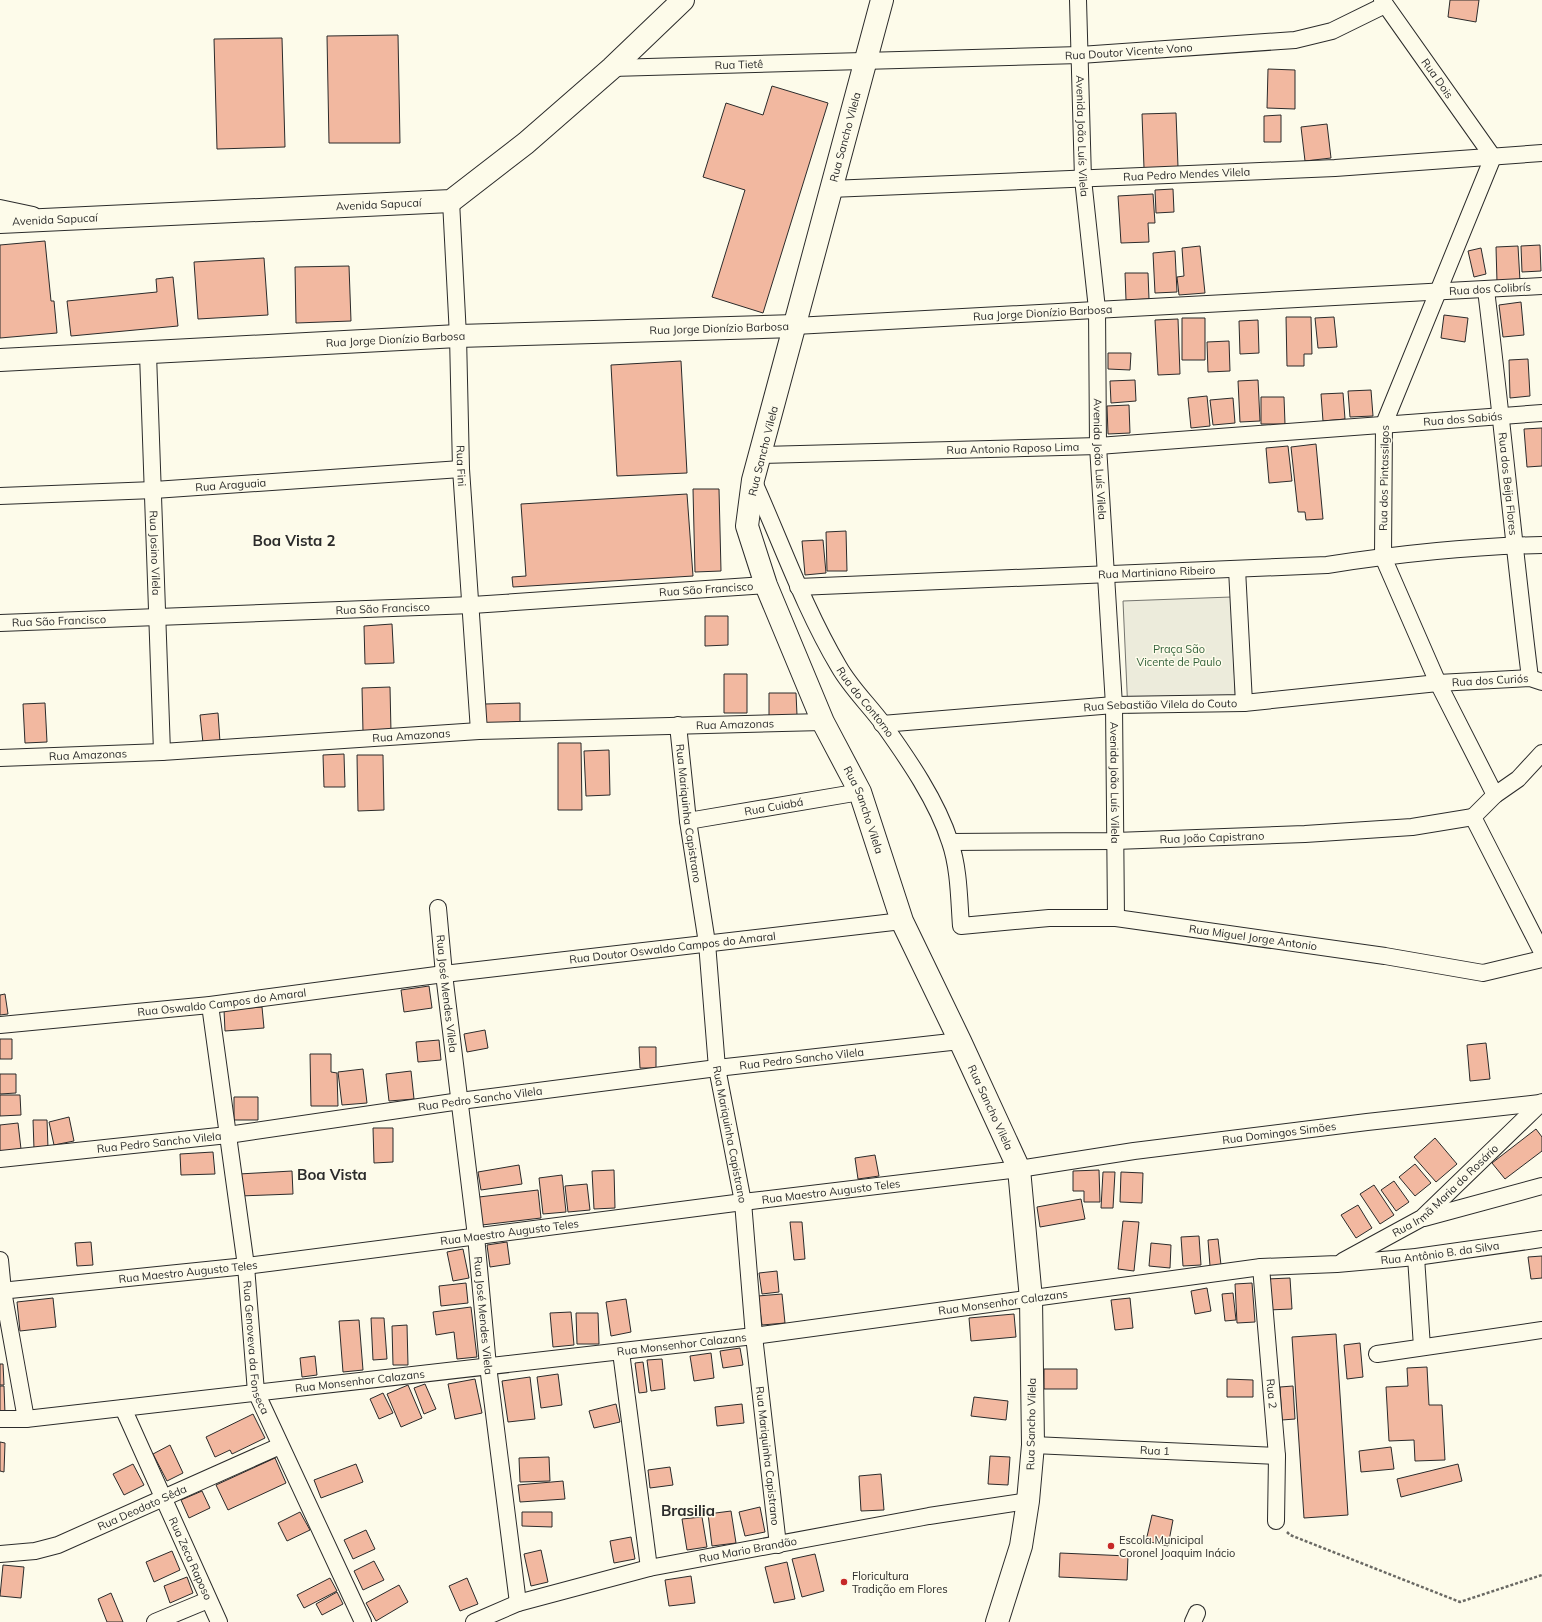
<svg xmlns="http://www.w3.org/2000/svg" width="1542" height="1622" font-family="Mulish,sans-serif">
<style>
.green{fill:#ecebdb;stroke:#74746e}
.building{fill:#f2b8a0;stroke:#2b2b2b}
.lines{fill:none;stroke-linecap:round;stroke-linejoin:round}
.minor-casing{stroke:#2b2b2b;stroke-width:18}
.secondary-casing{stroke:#2b2b2b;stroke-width:24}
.path{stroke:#6a6964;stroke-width:2.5;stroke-dasharray:3 2;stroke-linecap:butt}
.minor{stroke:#fdfbea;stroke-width:16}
.secondary{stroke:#fdfbea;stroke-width:22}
.poi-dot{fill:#c62828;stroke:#fdfbea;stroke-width:1.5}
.labels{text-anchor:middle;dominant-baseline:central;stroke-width:3;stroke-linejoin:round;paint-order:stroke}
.street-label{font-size:11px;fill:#2b2b2b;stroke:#fdfbea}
.park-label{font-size:11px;fill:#34623c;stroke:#fdfbea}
.poi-label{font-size:11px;fill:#2b2b2b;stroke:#fdfbea;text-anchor:start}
.district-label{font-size:15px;font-weight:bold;fill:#2b2b2b;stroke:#fdfbea}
</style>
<rect width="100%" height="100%" fill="#fdfbea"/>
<path class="green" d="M1231 597 1236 709 1128 713 1123 601Z"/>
<path class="building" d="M1450 0H1479L1476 22 1448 17Z
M398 35 400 143H329L327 36Z
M282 38 285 147 217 149 214 39Z
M1268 69 1295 70V109L1267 108Z
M772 86 828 103 763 313 712 297 745 190 703 177 726 103 763 115Z
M1176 113 1178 167 1144 168 1142 114Z
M1281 115V142H1264V116Z
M1327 124 1331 158 1305 161 1301 127Z
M1173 189 1174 212 1156 213 1155 190Z
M1153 194 1155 223H1148L1149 242 1121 243 1118 196Z
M45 241 51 301H54L57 333 0 338V245Z
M1540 245 1541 271 1522 272 1521 246Z
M1200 246 1205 293 1179 295 1177 277 1184 276 1182 248Z
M1518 246 1520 281 1497 282 1496 247Z
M1481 248 1486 274 1474 277 1468 251Z
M1175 251 1177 292 1155 293 1153 253Z
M264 258 268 315 198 319 194 262Z
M349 266 351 321 296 323 295 267Z
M1125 273H1148L1149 299 1126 300Z
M173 277 178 326 71 336 67 301 157 292 156 279Z
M1521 302 1524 335 1503 337 1499 305Z
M1444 315 1468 318 1465 342 1441 338Z
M1286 317H1311L1312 354H1304V366H1287Z
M1334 317 1337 347 1318 348 1315 318Z
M1182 318H1205V360H1182Z
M1178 319 1180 374 1158 375 1155 320Z
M1258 320 1259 353 1240 354 1239 321Z
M1229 341 1230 371 1208 372 1207 342Z
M1108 353H1131L1130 370 1108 369Z
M1528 359 1530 396 1510 398 1509 360Z
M681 361 687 473 617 476 611 365Z
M1135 380 1136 401 1111 403 1110 381Z
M1258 380 1260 421 1240 422 1238 381Z
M1371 390 1373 416 1350 417 1348 391Z
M1343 393 1345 419 1323 421 1321 394Z
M1207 396 1210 426 1191 428 1188 398Z
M1261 397H1284L1285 424H1261Z
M1233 398 1235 423 1213 425 1210 400Z
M1129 405 1130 433 1108 434 1107 406Z
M1542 428V466L1527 467 1524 429Z
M1316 444 1323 519 1306 520 1305 512H1298L1291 447Z
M1288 446 1292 481 1269 483 1266 448Z
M693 489H719L721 571 695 572Z
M687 494 693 576 513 587 512 577 526 576 521 504Z
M846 531 847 571H827L826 532Z
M823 540 826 573 805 575 802 541Z
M705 616H728V645L705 646Z
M392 624 394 663 365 664 364 626Z
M724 674H747V713H724Z
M390 687 391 732H363L362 688Z
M769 693H796L797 715 769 716Z
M45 703 47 742 25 743 23 704Z
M520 703V722L485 724V704Z
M218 713 220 742 203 743 200 715Z
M558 743H581L582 810H558Z
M609 750 610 795 586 796 584 751Z
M344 754 345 787H324L323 755Z
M357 755H383L384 810 358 811Z
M429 986 432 1008 404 1012 401 990Z
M5 994 8 1014 0 1015V995Z
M262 1007 264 1028 225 1031 224 1010Z
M485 1030 488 1048 467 1052 464 1034Z
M0 1039H12V1059H0Z
M439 1040 441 1060 418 1062 416 1042Z
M1486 1043 1490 1079 1470 1081 1467 1045Z
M639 1047H656V1068H640Z
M310 1054H331V1072L337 1073 338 1106H311Z
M363 1069 367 1103 342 1105 338 1072Z
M411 1071 414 1099 389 1101 386 1074Z
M0 1074H16V1093L0 1094Z
M0 1095H20L21 1115 0 1116Z
M234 1097H258V1120H234Z
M69 1117 74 1141 54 1145 49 1122Z
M33 1120H47L48 1148 34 1149Z
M18 1123 21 1149 0 1152V1125Z
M373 1128H393V1162L374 1163Z
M1536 1129 1542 1137V1151L1505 1179 1492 1163Z
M1435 1138 1457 1164 1436 1182 1414 1157Z
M213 1152 215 1174 181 1175 180 1154Z
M875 1155 879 1176 858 1179 855 1158Z
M1415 1164 1431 1183 1415 1196 1399 1177Z
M519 1165 522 1184 481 1190 478 1172Z
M614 1170 615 1208 594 1209 592 1171Z
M1099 1170 1100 1202H1084V1191H1073V1171Z
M292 1171 293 1194 240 1196 239 1174Z
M1103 1172H1115L1113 1208H1101Z
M1121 1172 1143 1173 1142 1203 1120 1202Z
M562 1175 566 1212 543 1214 539 1178Z
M1394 1181 1409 1202 1396 1211 1381 1190Z
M587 1184 590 1210 568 1212 565 1186Z
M1374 1185 1394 1215 1380 1224 1360 1194Z
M538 1190 541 1218 482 1225 479 1197Z
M1081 1199 1085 1219 1040 1227 1037 1207Z
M1358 1205 1372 1228 1356 1238 1341 1215Z
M1123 1221 1139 1222 1134 1271 1118 1269Z
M790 1222H802L805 1259 794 1260Z
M1199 1236 1201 1265 1183 1266 1181 1237Z
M1218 1239 1221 1265 1210 1266 1208 1240Z
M91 1242 93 1265 77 1266 75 1243Z
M507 1242 510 1264 490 1267 487 1245Z
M1151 1243 1171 1245 1170 1268 1149 1266Z
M463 1249 469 1278 453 1281 447 1252Z
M1542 1256V1278L1531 1279 1528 1257Z
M777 1271 779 1292 762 1294 759 1273Z
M1290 1278 1292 1309 1268 1310 1267 1279Z
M466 1283 468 1303 441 1306 439 1286Z
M1252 1283 1255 1322 1237 1323 1235 1284Z
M1207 1288 1211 1311 1195 1314 1191 1291Z
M1233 1293 1236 1320 1225 1321 1222 1294Z
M782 1294 785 1323 762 1325 758 1296Z
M53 1298 56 1327 20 1331 17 1302Z
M1130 1298 1133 1328 1115 1330 1111 1300Z
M626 1299 631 1332 611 1336 606 1302Z
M471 1307 477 1357 457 1359 454 1332 436 1335 433 1312Z
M571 1312 574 1345 553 1347 550 1313Z
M576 1313H598L599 1344H577Z
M1014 1314 1016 1337 971 1341 969 1318Z
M371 1318H384L387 1359 373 1360Z
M359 1320 363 1370 343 1372 339 1321Z
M407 1325 408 1365H393L392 1326Z
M1336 1334 1348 1515 1304 1518 1292 1337Z
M1360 1343 1363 1377 1347 1379 1344 1345Z
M740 1348 743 1365 723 1368 720 1351Z
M711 1353 714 1378 694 1381 690 1356Z
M315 1356 317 1375 302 1377 300 1358Z
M662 1359 665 1389 651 1391 647 1360Z
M643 1362 647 1392 639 1393 635 1363Z
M0 1364H3L4 1385H0Z
M1427 1367 1429 1405H1442L1445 1460 1415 1461 1414 1440 1389 1441 1386 1387 1408 1386 1407 1368Z
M1044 1369H1077V1389H1044Z
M558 1374 562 1405 541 1408 537 1377Z
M530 1377 535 1419 508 1422 502 1381Z
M475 1379 482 1413 455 1419 448 1384Z
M1227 1379 1253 1380V1397H1227Z
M425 1384 436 1409 424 1414 414 1388Z
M408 1385 422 1418 401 1427 387 1394Z
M0 1386H4L5 1414H0Z
M1293 1386 1295 1419 1282 1420 1280 1387Z
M383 1393 393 1413 379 1419 370 1399Z
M974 1397 1008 1401 1006 1420 971 1416Z
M616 1404 620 1422 594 1428 589 1411Z
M742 1404 744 1423 717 1426 715 1407Z
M253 1414 265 1438 232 1454 230 1450 215 1457 206 1437Z
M0 1442 5 1443 4 1472 0 1471Z
M170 1445 183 1473 167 1481 153 1454Z
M1391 1447 1394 1469 1361 1472 1359 1451Z
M990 1456 1010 1457 1008 1485 988 1484Z
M549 1457 550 1481 520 1482 519 1458Z
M275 1458 286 1483 228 1510 216 1485Z
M133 1464 144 1485 124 1495 113 1474Z
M356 1464 363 1482 321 1498 314 1480Z
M1458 1464 1462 1481 1401 1497 1397 1479Z
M670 1467 673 1485 650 1488 648 1470Z
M881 1474 884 1510 861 1511 859 1476Z
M563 1481 565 1499 520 1502 518 1485Z
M202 1491 210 1508 189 1518 181 1500Z
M760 1507 765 1532 745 1536 739 1512Z
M731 1511 736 1543 712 1546 708 1514Z
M300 1512 310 1530 287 1541 278 1523Z
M522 1512H552V1527L522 1526Z
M1152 1515 1173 1520 1168 1546 1146 1541Z
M702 1517 707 1547 687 1550 682 1519Z
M366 1530 375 1549 353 1559 344 1540Z
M631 1537 635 1559 614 1563 610 1541Z
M541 1550 548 1582 531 1586 524 1554Z
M172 1551 180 1570 154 1582 146 1562Z
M1060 1553 1128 1556 1127 1580 1059 1577Z
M815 1554 824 1591 802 1597 792 1559Z
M374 1561 384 1580 363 1590 354 1571Z
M787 1562 795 1599 774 1603 765 1567Z
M3 1565 24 1567 21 1598 0 1596Z
M691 1576 695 1603 669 1606 665 1580Z
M187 1577 193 1593 170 1603 164 1586Z
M330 1578 337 1591 304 1608 297 1595Z
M467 1578 478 1604 460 1611 449 1586Z
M399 1585 408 1602 376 1621 366 1603Z
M337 1592 343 1604 322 1615 316 1604Z
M111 1593 123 1622H107L98 1599Z"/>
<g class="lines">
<defs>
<g id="minor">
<path id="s1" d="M1078 0 1083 179 1097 309 1098 446 1114 705 1116 918"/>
<path id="s2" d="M1382 0 1493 157 1384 424 1383 557 1438 683 1495 795"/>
<path id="s3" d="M612 68 1080 55 1295 40 1332 31 1385 5"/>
<path id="s4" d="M830 189 1335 168 1542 153"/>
<path id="s5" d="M451 201 458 336 461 469 479 731"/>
<path d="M0 208 33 215"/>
<path id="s6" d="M1486 290C1502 419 1514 549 1530 678"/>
<path id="s7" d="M795 326 1542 286"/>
<path id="s8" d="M148 354 162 752"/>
<path id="s9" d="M761 455 1098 446 1542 413"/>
<path id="s10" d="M753 480C781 542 804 608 839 667 851 688 869 705 883 724 908 759 937 801 950 842 959 868 959 899 961 926L1049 918H1116L1385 956 1483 973 1542 959"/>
<path id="s11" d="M0 496 154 490 461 469"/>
<path d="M1237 569 1244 703"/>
<path id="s12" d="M798 587 1327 565C1398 554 1470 546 1542 545"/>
<path id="s13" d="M0 623 472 605 766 585"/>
<path id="s14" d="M882 724 1114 705 1244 703 1438 683 1530 678 1542 682"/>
<path id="s15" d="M678 725 688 821 707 943 717 1068 743 1202 754 1336 778 1545"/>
<path id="s16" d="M0 758 162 752 479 731 823 722"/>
<path d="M1473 817 1542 952"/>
<path d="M1473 817 1495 795 1518 779 1542 753"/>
<path id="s17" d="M688 821 860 792"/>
<path id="s18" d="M951 842 1115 841 1305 834 1412 827 1473 817"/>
<path id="s19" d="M438 908 444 974 476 1236 488 1366 518 1603"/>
<path id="s20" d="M210 1005 246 1266 256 1392 363 1622"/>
<path id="s21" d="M0 1025 210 1005 444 974 902 921"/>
<path id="s22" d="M0 1159 228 1135 460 1101 717 1068 960 1041"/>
<path d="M1424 1218 1542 1186"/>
<path d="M1416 1257 1422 1347"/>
<path d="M0 1260 3 1291 26 1419"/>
<path id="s23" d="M1343 1261 1422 1218 1542 1102"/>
<path id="s24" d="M1261 1267 1277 1456 1276 1521"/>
<path id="s25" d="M0 1291 246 1266 743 1202 1019 1169 1134 1151 1367 1122 1540 1103"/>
<path d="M621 1352 649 1568"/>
<path d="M1377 1354 1542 1330"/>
<path id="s26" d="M123 1408 219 1622"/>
<path id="s27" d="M0 1419H26L754 1336 1261 1267 1337 1264 1416 1257 1542 1239"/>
<path id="s28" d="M1033 1445 1277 1456"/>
<path id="s29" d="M0 1554 35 1551 58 1545 280 1446"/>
<path d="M155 1622 208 1600"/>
<path id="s30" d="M474 1622 518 1603 649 1568 929 1516 1028 1501"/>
<path d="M1193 1622 1197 1613"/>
</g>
<g id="secondary">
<path id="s31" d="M882 0 753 480 747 526 766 585 823 722 860 792 902 921 960 1041 1019 1169 1031 1299 1033 1445 1028 1501 1021 1546 997 1622"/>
<path id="s32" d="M0 222 451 201 526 143 612 68 683 0"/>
<path id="s33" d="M0 360 458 336 795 326"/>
</g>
</defs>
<use href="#minor" class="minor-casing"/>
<use href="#secondary" class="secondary-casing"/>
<path class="path" d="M1287 1532 1290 1535 1460 1602 1542 1575"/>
<use href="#minor" class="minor"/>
<use href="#secondary" class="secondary"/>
</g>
<g class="poi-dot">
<circle cx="1111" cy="1546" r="4"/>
<circle cx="844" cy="1582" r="4"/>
</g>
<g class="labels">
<g class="street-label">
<text stroke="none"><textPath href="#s3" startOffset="517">Rua Doutor Vicente Vono</textPath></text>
<text stroke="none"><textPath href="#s3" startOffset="127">Rua Tietê</textPath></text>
<text stroke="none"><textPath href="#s2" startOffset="96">Rua Dois</textPath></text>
<text stroke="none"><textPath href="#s1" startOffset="136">Avenida João Luís Vilela</textPath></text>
<text transform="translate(845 137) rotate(-75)">Rua Sancho Vilela</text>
<text stroke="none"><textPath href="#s4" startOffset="357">Rua Pedro Mendes Vilela</textPath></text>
<text stroke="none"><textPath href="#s32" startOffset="379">Avenida Sapucaí</textPath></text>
<text stroke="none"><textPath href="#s32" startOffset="55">Avenida Sapucaí</textPath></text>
<text stroke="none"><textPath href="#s7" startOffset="696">Rua dos Colibrís</textPath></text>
<text stroke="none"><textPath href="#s7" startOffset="248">Rua Jorge Dionízio Barbosa</textPath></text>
<text stroke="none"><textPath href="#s33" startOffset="720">Rua Jorge Dionízio Barbosa</textPath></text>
<text stroke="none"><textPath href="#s33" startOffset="396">Rua Jorge Dionízio Barbosa</textPath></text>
<text stroke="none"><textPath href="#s9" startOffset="703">Rua dos Sabiás</textPath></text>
<text stroke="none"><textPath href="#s9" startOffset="252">Rua Antonio Raposo Lima</textPath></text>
<text transform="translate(763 451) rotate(-76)">Rua Sancho Vilela</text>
<text stroke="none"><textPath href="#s1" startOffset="460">Avenida João Luís Vilela</textPath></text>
<text stroke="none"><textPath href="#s5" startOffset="265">Rua Fini</textPath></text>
<text transform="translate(1384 478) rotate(-89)">Rua dos Pintassilgos</text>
<text stroke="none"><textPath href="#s6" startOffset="195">Rua dos Beija Flores</textPath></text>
<text stroke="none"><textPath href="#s11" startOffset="231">Rua Araguaia</textPath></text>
<text stroke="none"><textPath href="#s8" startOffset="199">Rua Josino Vilela</textPath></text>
<text stroke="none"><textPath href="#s12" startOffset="359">Rua Martiniano Ribeiro</textPath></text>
<text stroke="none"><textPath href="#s13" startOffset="707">Rua São Francisco</textPath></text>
<text stroke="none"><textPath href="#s13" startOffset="383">Rua São Francisco</textPath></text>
<text stroke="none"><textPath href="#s13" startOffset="59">Rua São Francisco</textPath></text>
<text stroke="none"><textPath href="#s14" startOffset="610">Rua dos Curiós</textPath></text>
<text stroke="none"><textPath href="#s10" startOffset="250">Rua do Contorno</textPath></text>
<text stroke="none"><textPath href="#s14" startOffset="279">Rua Sebastião Vilela do Couto</textPath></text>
<text stroke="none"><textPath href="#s16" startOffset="736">Rua Amazonas</textPath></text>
<text stroke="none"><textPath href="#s16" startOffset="412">Rua Amazonas</textPath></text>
<text stroke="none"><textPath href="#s16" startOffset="88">Rua Amazonas</textPath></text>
<text stroke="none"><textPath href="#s1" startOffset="784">Avenida João Luís Vilela</textPath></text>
<text stroke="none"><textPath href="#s17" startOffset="87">Rua Cuiabá</textPath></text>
<text stroke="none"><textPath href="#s31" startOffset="851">Rua Sancho Vilela</textPath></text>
<text stroke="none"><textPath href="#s15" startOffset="89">Rua Mariquinha Capistrano</textPath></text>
<text stroke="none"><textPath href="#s18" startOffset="261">Rua João Capistrano</textPath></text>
<text stroke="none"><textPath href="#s10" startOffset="793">Rua Miguel Jorge Antonio</textPath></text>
<text stroke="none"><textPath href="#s21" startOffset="677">Rua Doutor Oswaldo Campos do Amaral</textPath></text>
<text stroke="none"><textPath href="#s19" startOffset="86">Rua José Mendes Vilela</textPath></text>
<text stroke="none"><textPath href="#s21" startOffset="223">Rua Oswaldo Campos do Amaral</textPath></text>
<text stroke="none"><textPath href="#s22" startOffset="808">Rua Pedro Sancho Vilela</textPath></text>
<text stroke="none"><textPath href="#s22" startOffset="484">Rua Pedro Sancho Vilela</textPath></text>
<text stroke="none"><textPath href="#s31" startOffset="1175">Rua Sancho Vilela</textPath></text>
<text stroke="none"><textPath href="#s25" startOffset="1289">Rua Domingos Simões</textPath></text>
<text stroke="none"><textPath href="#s15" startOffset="413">Rua Mariquinha Capistrano</textPath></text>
<text stroke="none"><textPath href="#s22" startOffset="160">Rua Pedro Sancho Vilela</textPath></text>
<text stroke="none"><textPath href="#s23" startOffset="125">Rua Irmã Maria do Rosário</textPath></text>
<text stroke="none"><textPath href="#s25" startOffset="837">Rua Maestro Augusto Teles</textPath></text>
<text stroke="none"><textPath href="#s25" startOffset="513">Rua Maestro Augusto Teles</textPath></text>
<text stroke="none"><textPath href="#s27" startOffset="1450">Rua Antônio B. da Silva</textPath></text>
<text stroke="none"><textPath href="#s25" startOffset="189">Rua Maestro Augusto Teles</textPath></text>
<text stroke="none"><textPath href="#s27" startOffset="1010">Rua Monsenhor Calazans</textPath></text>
<text stroke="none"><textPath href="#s19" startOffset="410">Rua José Mendes Vilela</textPath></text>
<text stroke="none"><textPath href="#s27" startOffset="686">Rua Monsenhor Calazans</textPath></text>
<text stroke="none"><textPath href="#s20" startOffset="346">Rua Genoveva da Fonseca</textPath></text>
<text stroke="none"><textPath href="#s27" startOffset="362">Rua Monsenhor Calazans</textPath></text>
<text stroke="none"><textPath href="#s24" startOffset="127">Rua 2</textPath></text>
<text transform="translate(1031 1424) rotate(-89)">Rua Sancho Vilela</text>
<text stroke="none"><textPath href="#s28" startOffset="122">Rua 1</textPath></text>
<text stroke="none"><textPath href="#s15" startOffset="737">Rua Mariquinha Capistrano</textPath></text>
<text stroke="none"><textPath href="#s29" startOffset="151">Rua Deodato Sêda</textPath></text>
<text stroke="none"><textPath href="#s30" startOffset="284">Rua Mario Brandão</textPath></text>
<text stroke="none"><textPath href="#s26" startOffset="165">Rua Zeca Raposo</textPath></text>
</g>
<g class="park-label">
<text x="1179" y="649">Praça São<tspan x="1179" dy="13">Vicente de Paulo</tspan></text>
</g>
<g class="poi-label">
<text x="1119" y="1540">Escola Municipal<tspan x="1119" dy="13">Coronel Joaquim Inácio</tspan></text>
<text x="852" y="1576">Floricultura<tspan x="852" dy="13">Tradição em Flores</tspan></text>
</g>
<g class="district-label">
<text x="294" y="540">Boa Vista 2</text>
<text x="332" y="1174">Boa Vista</text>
<text x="688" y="1510">Brasilia</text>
</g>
</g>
</svg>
